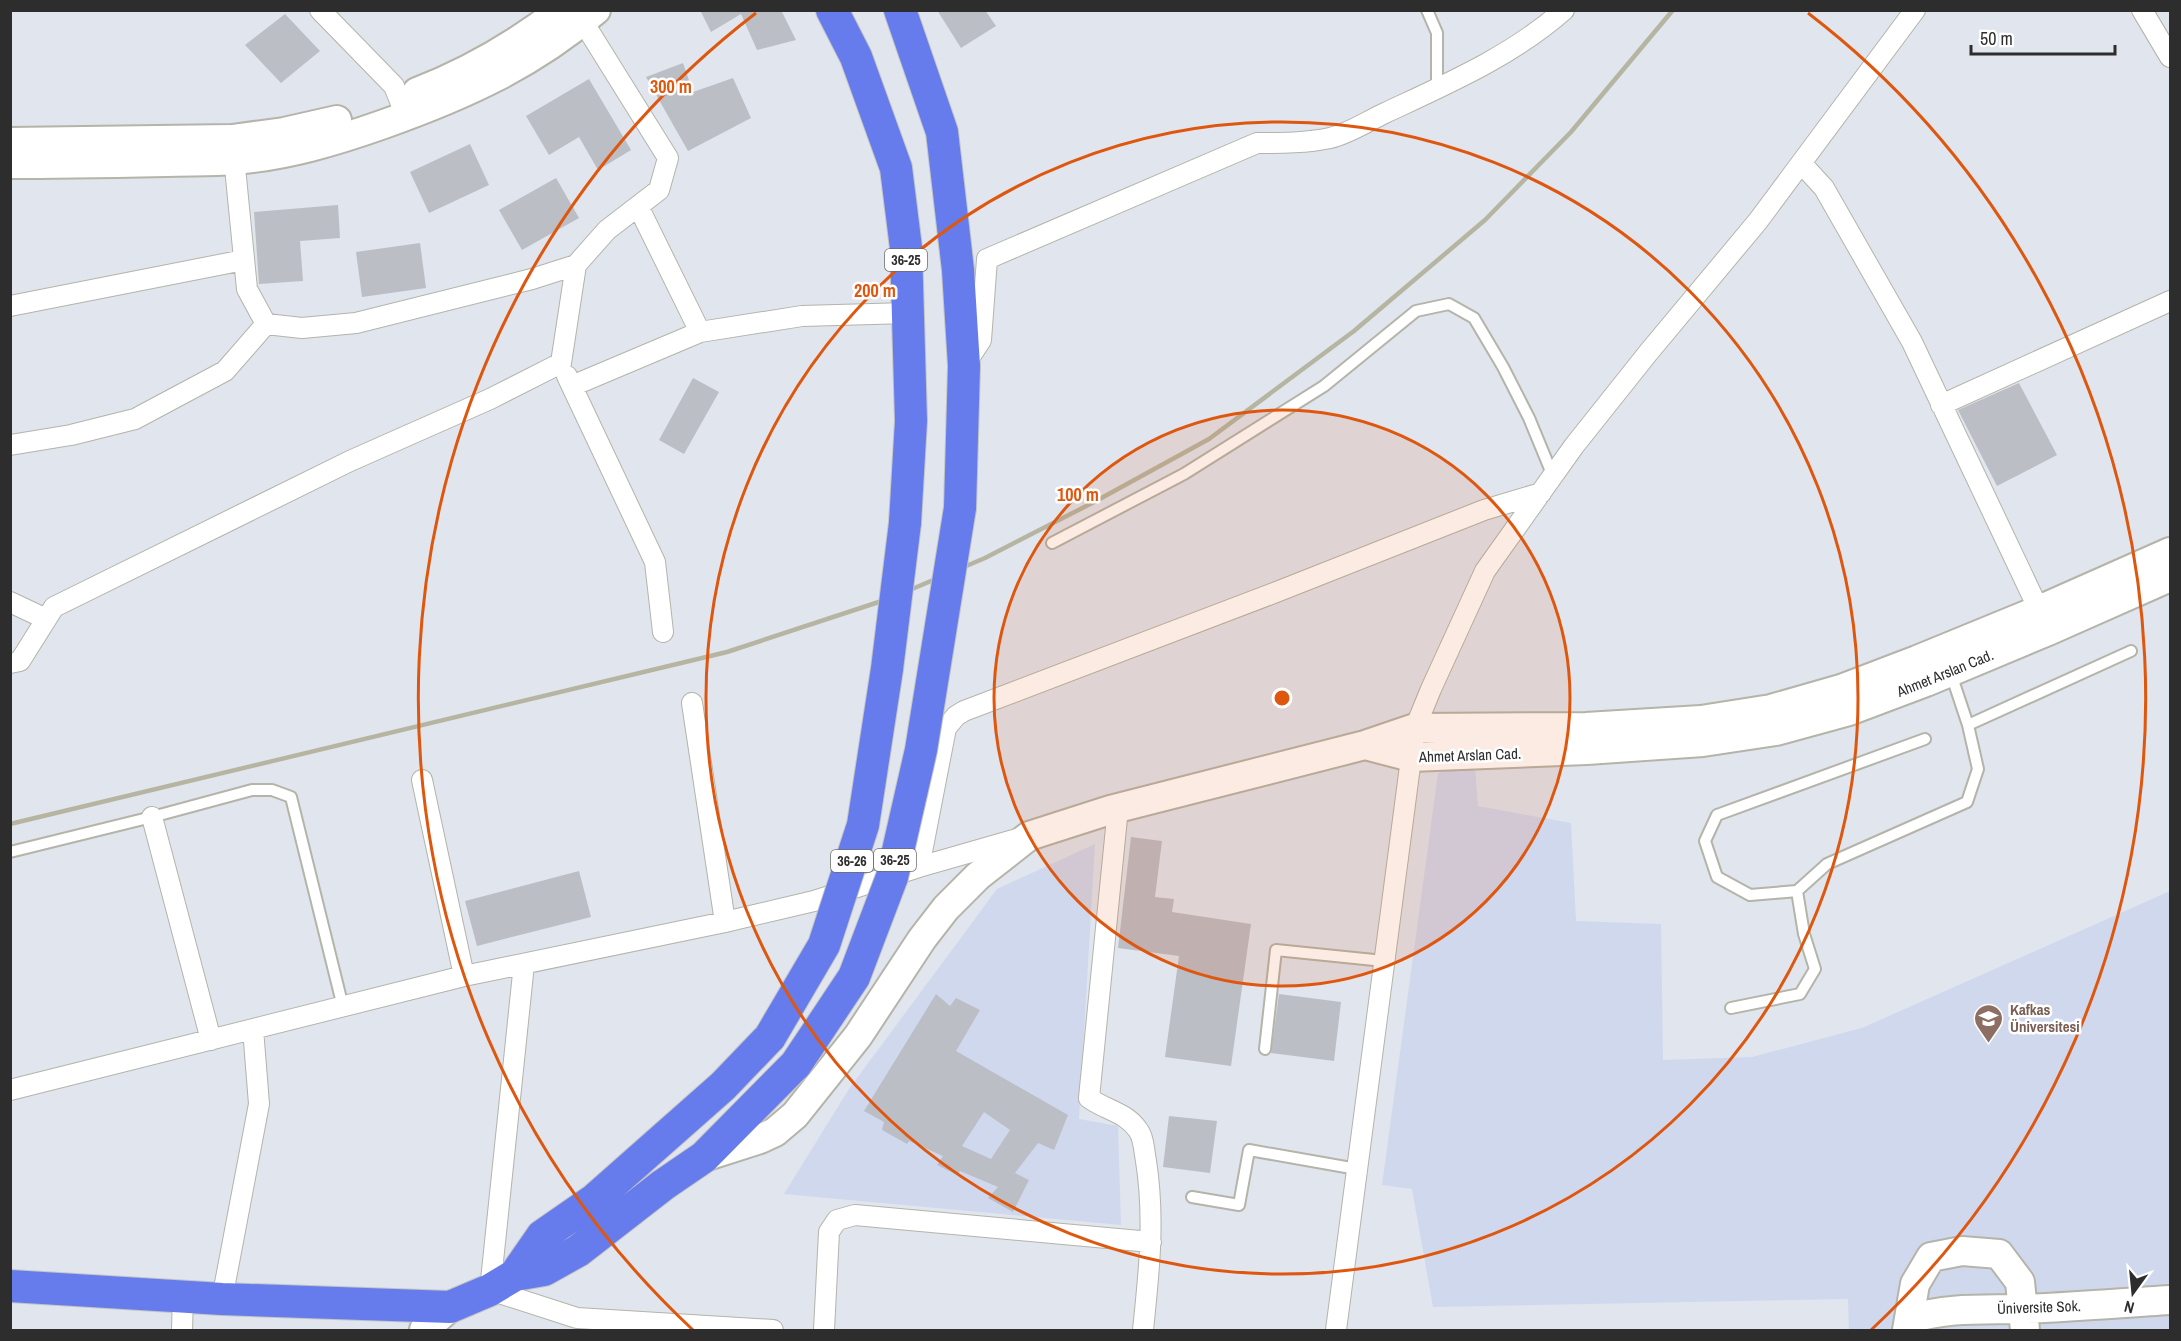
<svg xmlns="http://www.w3.org/2000/svg" width="2181" height="1341" font-family="'Archivo Narrow',sans-serif">
<style>
.education{fill:#d0d8ee}
.building{fill:#bcbec6;fill-rule:evenodd}
.lines{fill:none;stroke-linecap:round;stroke-linejoin:round}
.lane-casing{stroke:#b4b4a9;stroke-width:14}
.street-casing{stroke:#b4b4a9;stroke-width:22}
.secondary-casing{stroke:#b4b4a9;stroke-width:32}
.primary-casing{stroke:#c4c4c4;stroke-width:34}
.lane{stroke:#fff;stroke-width:10}
.street{stroke:#fff;stroke-width:20}
.secondary{stroke:#fff;stroke-width:28}
.primary{stroke:#667cec;stroke-width:32}
.rail{stroke:#b6b5a2;stroke-width:4.5}
.primary-bridge-casing{stroke:#c4c4c4;stroke-width:34;stroke-linecap:butt}
.primary-bridge{stroke:#667cec;stroke-width:32}
.ring{fill:none;stroke:#df570e;stroke-width:3}
.labels{text-anchor:middle;dominant-baseline:central;stroke-width:5;stroke-linejoin:round;paint-order:stroke}
.shield{fill:#fff;stroke:#6c6c6c;stroke-width:1.5}
.shield-label{font-size:14px;font-weight:bold;fill:#2d2d2d}
.street-label{font-size:15px;fill:#2d2d2d;stroke:#fff}
.education-label{font-size:15px;font-weight:bold;fill:#785e54;stroke:#fff;text-anchor:start}
.centre{fill:#df570e;stroke:#fff;stroke-width:3}
.ring-label{font-size:18px;text-anchor:middle;font-weight:bold;fill:#df570e;stroke:#fff;stroke-width:5;stroke-linejoin:round;paint-order:stroke}
</style>
<rect width="100%" height="100%" fill="#e0e5ee"/>
<path class="education" d="M1475 766 1478 806 1571 823 1576 921 1661 924 1663 1060 1752 1057 1862 1028 2170 891V1330H1849L1848 1299 1433 1307 1412 1189 1382 1185 1438 773 1456 767Z
M1095 844 1079 1119 1118 1126 1121 1225 784 1194 849 1089 997 889Z"/>
<path class="building" d="M700 10H781L796 40 757 50 741 14 711 32Z
M937 10H985L996 26 961 48Z
M285 14 320 51 281 83 245 45Z
M683 63 693 92 733 78 751 118 688 151 646 77Z
M589 79 631 150 598 170 579 137 549 155 526 116Z
M470 144 489 185 429 213 410 172Z
M556 178 579 218 522 250 499 210Z
M338 205 340 238 300 241 303 281 259 284 254 212Z
M420 243 426 288 362 297 356 252Z
M693 378 719 392 684 454 659 440Z
M2019 383 2057 455 1997 486 1958 410Z
M1131 837 1162 841 1155 897 1174 899 1172 912 1251 924 1231 1066 1165 1057 1179 956 1118 948Z
M579 871 591 917 477 946 465 901Z
M936 994 950 1006 956 998 980 1010 956 1051 1068 1115 1054 1150 1038 1143 1015 1173 1029 1180 1013 1212 988 1198 998 1187 960 1171 957 1175 937 1165 943 1156 909 1141 907 1144 882 1130 884 1122 864 1111ZM984 1112 1010 1130 991 1159 962 1146Z
M1279 994 1341 1002 1334 1061 1271 1053Z
M1169 1116 1217 1121 1210 1173 1163 1167Z"/>
<g class="lines">
<defs>
<path id="lane" d="M1427 10 1437 33V88
M1052 543 1184 474 1324 386 1416 311 1449 304 1474 318 1503 367 1529 418 1553 476
M1968 725 2131 651
M10 852 152 817 252 790H272L291 797 343 1007
M1797 891 1750 895 1717 877 1705 841 1717 815 1925 739
M1731 1008 1800 994 1815 969 1804 934 1797 891 1827 864 1967 802 1978 769 1968 725 1951 674
M1265 1049 1276 950 1384 961
M1192 1197 1239 1205 1249 1150 1357 1169"/>
<path id="street" d="M320 10 394 86 406 116
M2142 10 2170 57
M233 147 247 289 266 324 302 328 356 323 532 279 576 265
M1802 164 1824 188 1912 342 2039 610
M638 206 700 332
M10 306 244 260
M964 366 981 340 987 259 1257 143C1281 143 1307 143 1330 138 1348 134 1368 121 1385 113 1447 84 1512 56 1564 10
M567 376 655 562 663 632
M572 386 700 332 802 316 908 313
M1941 405 2170 301
M10 445 71 435 135 419 225 371 266 324
M10 602 46 619
M10 663 20 661 54 607 350 461 490 399 561 363 576 265 607 230 659 190 668 158 577 12
M692 703 725 922
M422 780 464 976
M1118 808 1089 1098C1105 1110 1126 1112 1138 1130 1144 1138 1144 1151 1146 1161 1155 1218 1149 1273 1143 1330
M152 817 211 1040
M919 867 946 728 956 716 964 711 1279 591 1484 510 1541 493
M524 964 490 1290 577 1318 773 1330
M10 1090 464 976 725 922 814 901 919 867 1020 838
M222 1299 259 1104 253 1029
M182 1330 183 1296
M824 1330 829 1232 837 1220 855 1215 1151 1242
M1336 1330 1415 728 1431 689 1485 571 1574 446 1648 353 1758 221 1915 10"/>
<path id="secondary" d="M417 92C469 72 517 44 561 10
M10 142 232 139 284 132 337 120
M10 164C62 164 114 163 166 162 188 161 211 162 234 160 286 156 336 141 384 124 463 96 532 65 596 10
M1365 745 1411 757 1587 750 1703 742 1776 731 1849 711 1926 682 2048 631 2170 577
M704 1157 760 1139 775 1132 795 1115 858 1036 922 939 946 908 978 876 1029 836 1110 810 1365 745 1415 728 1586 727 1701 720 1771 709 1841 689 1917 660 2039 610 2170 552
M1909 1319C1951 1307 1980 1310 2023 1309 2072 1307 2121 1303 2170 1300
M424 1330 450 1307
M1907 1330 1915 1284 1931 1257 1962 1251 1999 1254 2020 1282 2025 1330"/>
<path id="primary" d="M832 10 856 57 896 168 906 248 911 421 905 523
M900 10 942 132 958 270 964 366 960 508
M515 1275 542 1236 594 1200 723 1086 770 1037
M10 1286 222 1299 450 1307 490 1290 515 1275 544 1270 578 1251 663 1185 704 1157 796 1064"/>
</defs>
<use href="#lane" class="lane-casing"/>
<use href="#street" class="street-casing"/>
<use href="#secondary" class="secondary-casing"/>
<use href="#primary" class="primary-casing"/>
<use href="#lane" class="lane"/>
<use href="#street" class="street"/>
<use href="#secondary" class="secondary"/>
<use href="#primary" class="primary"/>
<path class="rail" d="M10 824 727 652 891 598 985 558 1096 501 1209 439 1354 331 1485 220 1571 132 1673 10"/>
<defs>
<path id="primary-bridge" d="M770 1037 824 945 863 825 887 669 905 523
M796 1064 854 977 892 877 921 750 960 508"/>
</defs>
<use href="#primary-bridge" class="primary-bridge-casing"/>
<use href="#primary-bridge" class="primary-bridge"/>
</g>
<circle cx="1282" cy="698" r="288" fill="#df570e" fill-opacity=".12"/>
<g class="ring">
<circle cx="1282" cy="698" r="288"/>
<circle cx="1282" cy="698" r="576"/>
<path d="M693 1330A864 864 0 0 1 756 13M1808 13A864 864 0 0 1 1871 1330"/>
</g>
<defs>
<symbol id="university-pin" viewBox="-11 -11 22 30"><path d="M0 17L-7.5 6A9.5 9.5 0 1 1 7.5 6Z" fill="#8d6e63" stroke="#fff"/><path d="M0-5L7-2L0 1L-7-2ZM-4 1L0 2.5L4 1V4Q0 6-4 4Z" fill="#fff"/></symbol>
</defs>
<g fill-rule="evenodd">
<use href="#university-pin" x="1972" y="1002" width="33" height="45"/>
</g>
<g class="labels">
<g class="shield">
<rect x="885" y="249" width="42" height="22" rx="4.5"/>
<rect x="874" y="849" width="42" height="22" rx="4.5"/>
<rect x="831" y="850" width="42" height="22" rx="4.5"/>
</g>
<g class="shield-label">
<text x="906" y="260">36-25</text>
<text x="895" y="860">36-25</text>
<text x="852" y="861">36-26</text>
</g>
<g class="street-label">
<text transform="translate(1945 673) rotate(-22)">Ahmet Arslan Cad.</text>
<text transform="translate(1470 755) rotate(-2)">Ahmet Arslan Cad.</text>
<text transform="translate(2039 1307) rotate(-2)">Üniversite Sok.</text>
</g>
<g class="education-label">
<text x="2010" y="1009">Kafkas<tspan x="2010" dy="17">Üniversitesi</tspan></text>
</g>
</g>
<circle cx="1282" cy="698" r="9" class="centre"/>
<g class="ring-label">
<text x="671" y="93">300 m</text>
<text x="875" y="297">200 m</text>
<text x="1078" y="501">100 m</text>
</g>
<rect width="2181" height="1341" fill="none" stroke="#2d2d2d" stroke-width="24"/>
<g transform="translate(2133 1293) rotate(195)" stroke="#ffffff" stroke-width="4.5" paint-order="stroke">
<path d="M0-4.5L10 22L0 15L-10 22Z" fill="#2d2d2d"/>
<text y="-9" font-size="16" font-weight="bold" text-anchor="middle" fill="#2d2d2d">N</text>
</g>
<path d="M1971 45v9h144v-9" fill="none" stroke="#2d2d2d" stroke-width="3"/>
<text x="1980" y="45" font-size="18" fill="#2d2d2d" stroke="#ffffff" stroke-width="4.5" paint-order="stroke">50 m</text>
</svg>
